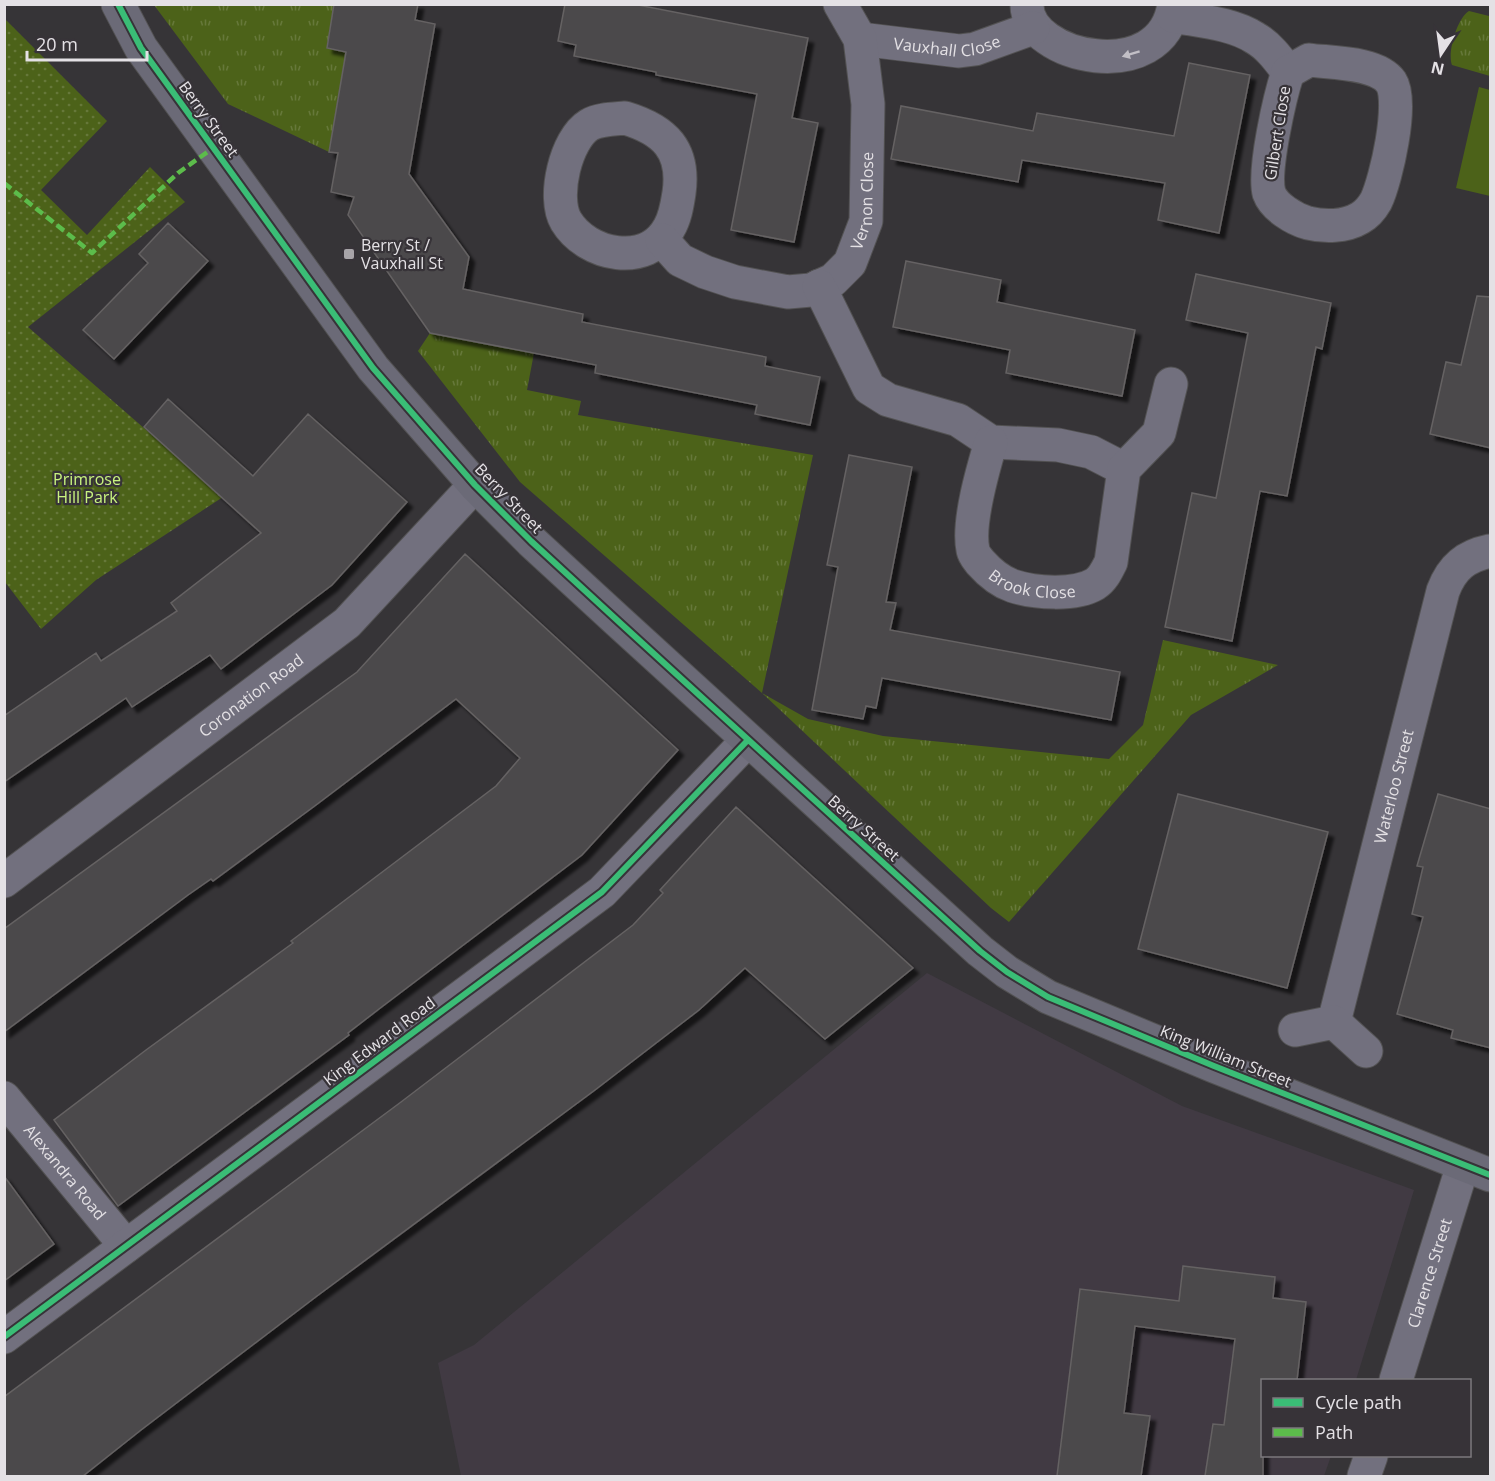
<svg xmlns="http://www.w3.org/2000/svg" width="1495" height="1481" font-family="'Open Sans',sans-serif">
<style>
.built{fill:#413a43}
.grass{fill:url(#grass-tufts)}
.park{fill:url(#park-dots)}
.pitch{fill:#4c6219}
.building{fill:#4c4a4b;stroke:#656263;stroke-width:1.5;filter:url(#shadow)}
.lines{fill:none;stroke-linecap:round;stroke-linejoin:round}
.street-casing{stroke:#525152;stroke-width:35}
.secondary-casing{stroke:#525152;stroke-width:35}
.street{stroke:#72707e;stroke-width:33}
.secondary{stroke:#6b6a77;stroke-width:33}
.quiet{stroke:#5cbc4b;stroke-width:4.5;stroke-dasharray:9 4.5;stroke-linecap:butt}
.cycleway-casing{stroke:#373338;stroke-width:10}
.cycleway{stroke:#3abd76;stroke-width:6}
.oneway{fill:#c2bfc6}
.poi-dot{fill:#a7a4a8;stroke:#373338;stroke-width:2}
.labels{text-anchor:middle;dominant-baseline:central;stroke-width:4.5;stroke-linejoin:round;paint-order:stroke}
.street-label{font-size:16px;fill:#e4e1e5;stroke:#373338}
.poi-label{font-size:16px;fill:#e4e1e5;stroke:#373338;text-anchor:start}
.park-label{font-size:16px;fill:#c8f37f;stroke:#373338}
</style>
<defs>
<pattern id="grass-tufts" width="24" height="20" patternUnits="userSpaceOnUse" patternTransform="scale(1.5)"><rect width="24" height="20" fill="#4c6219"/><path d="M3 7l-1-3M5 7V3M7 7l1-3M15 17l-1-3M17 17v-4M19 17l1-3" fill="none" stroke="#66783a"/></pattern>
<pattern id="park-dots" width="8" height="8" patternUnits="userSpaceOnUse" patternTransform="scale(1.5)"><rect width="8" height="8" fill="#4c6219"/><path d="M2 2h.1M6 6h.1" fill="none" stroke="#66783a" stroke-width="1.8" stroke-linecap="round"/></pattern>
<filter id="shadow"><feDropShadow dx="5.5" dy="5.5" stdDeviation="1.5" flood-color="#0009"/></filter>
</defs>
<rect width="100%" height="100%" fill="#363437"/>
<path class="built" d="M927 973 1182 1106 1414 1190 1356 1380H1262V1456H1331L1324 1476H461L438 1363 474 1345Z"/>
<path class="grass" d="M154 5H334L327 48 346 52 329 152 228 104Z
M1490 5V76L1452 65C1447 53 1457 18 1469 11L1489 16Z
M430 333 534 353 527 390 581 401 578 415 813 455 762 693 808 719 883 736 1109 759 1143 725 1163 640 1278 665 1191 715 1009 922 991 908 762 693 520 482 418 351Z"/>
<path class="park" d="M4 18 107 121 41 190 87 235 150 167 185 202 28 327 223 497 96 580 41 629 5 582Z"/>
<path class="pitch" d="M1479 87 1490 90V196L1456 188Z"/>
<path class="building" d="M334 4H418L415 20 435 24 409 174 469 257 463 289 583 314 582 322 766 357 765 366 820 377 810 425 755 414 757 405 595 373 596 365 430 333 348 215 354 197 331 192 338 153 329 152 346 52 327 48Z
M565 4H633L808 38 792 118 818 123 794 242 731 230 757 94 656 75V72L574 56 576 45 558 41Z
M1189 63 1250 75 1219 233 1158 220 1165 183 1022 160 1018 182 891 159 901 106 1033 131 1037 113 1174 136Z
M168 223 208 261 114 359 83 330 148 263 139 254Z
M906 261 1001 280 997 302 1135 330 1122 396 1006 373 1010 350 893 327Z
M1196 274 1331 303 1322 349 1316 347 1287 496 1260 491 1232 641 1165 627 1192 493 1216 498 1248 333 1186 320Z
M1477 296 1491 297V448L1430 434 1446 362 1461 365Z
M168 399 253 476 308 414 407 502 332 585 221 669 210 655 132 707 126 698 4 782V716L96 653 101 661 177 611 171 603 261 533 144 427Z
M849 455 912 467 886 602 896 603 890 630 1120 672 1111 720 882 678 876 708 866 706 863 719 812 710 838 567 827 565Z
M465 554 678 750 582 855 379 1009 348 1033 349 1035 118 1206 54 1120 146 1050 293 943 291 941 496 786 520 758 456 699 316 805 213 881 211 879 188 895 4 1032V929L357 672Z
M1178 794 1328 832 1287 988 1138 949Z
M1438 794 1491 809V1048L1451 1038 1453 1030 1397 1014 1423 917 1412 914 1423 867 1417 866Z
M736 807 913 968 825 1039 745 968 699 1010 595 1090 317 1296 141 1430 83 1476H4V1397L401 1102 633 925 663 893 660 890Z
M4 1176 54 1244 4 1281Z
M1183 1266 1275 1277 1273 1298 1306 1302 1297 1380H1263V1476H1205L1213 1424 1224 1425 1235 1339 1135 1326 1124 1413 1150 1416 1141 1476H1057L1080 1289 1179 1301Z"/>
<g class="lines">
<defs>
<g id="street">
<path d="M1027 4C1025 58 1163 88 1174 4"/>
<path d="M1173 16C1199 21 1232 23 1255 38 1269 46 1279 60 1288 72"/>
<path id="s1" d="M860 39 959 51 975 49 1033 28"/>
<path d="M1309 60C1331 63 1377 62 1391 82 1404 102 1386 180 1376 201 1372 208 1367 214 1360 218 1345 227 1324 227 1308 223 1294 219 1274 207 1269 193 1263 170 1280 96 1288 72Z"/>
<path d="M625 118C665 130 685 150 679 193 677 206 675 218 669 228 647 268 587 256 566 221 552 197 566 139 589 125 599 119 614 119 625 118Z"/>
<path id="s2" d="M662 240 680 260 705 272 735 282 788 292 811 290 833 280 850 263 866 221 868 104 860 39 840 4"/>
<path d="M819 286 869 388 888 400 958 420 991 442 1058 445 1091 452 1124 469"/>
<path id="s3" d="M991 442C983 469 967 523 973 550 974 555 977 558 980 562 988 571 1001 582 1013 586 1034 593 1075 596 1095 584 1103 579 1107 570 1111 562L1124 469 1159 433 1171 384"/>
<path id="s4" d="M4 881 347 623 475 485"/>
<path id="s5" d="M1334 1022 1443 591C1452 567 1466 556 1490 551"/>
<path d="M1295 1030 1334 1022 1366 1051"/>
<path id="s6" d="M4 1098 126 1246"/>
<path d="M4 1337 602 892 747 741"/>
<path id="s7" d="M1396 1380 1463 1165"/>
<path d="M1364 1476 1371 1456"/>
</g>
<path id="secondary" d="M118 4 141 48 373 368 475 485 531 541 618 621 980 951 1007 972 1048 997 1214 1066 1490 1175"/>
</defs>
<use href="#street" class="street-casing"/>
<use href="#secondary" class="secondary-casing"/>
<use href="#street" class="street"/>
<use href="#secondary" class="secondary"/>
<path class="quiet" d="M4 183 92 253 178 173 213 148"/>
<defs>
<path id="cycleway" d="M118 4 141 48 373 368 475 485 531 541 618 621 980 951 1007 972 1048 997 1214 1066 1490 1175
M4 1337 602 892 747 741"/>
</defs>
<use href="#cycleway" class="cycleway-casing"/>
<use href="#cycleway" class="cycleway"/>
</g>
<defs><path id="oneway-solid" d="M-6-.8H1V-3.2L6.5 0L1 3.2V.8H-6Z" transform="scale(1.5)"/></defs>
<use class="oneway" href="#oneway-solid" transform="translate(1131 54) rotate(163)"/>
<rect class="poi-dot" x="343" y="248" width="12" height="12" rx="3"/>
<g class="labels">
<g class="street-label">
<text stroke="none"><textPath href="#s1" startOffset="88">Vauxhall Close</textPath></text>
<text transform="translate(209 119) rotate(54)">Berry Street</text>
<text transform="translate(1277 133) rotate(-81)">Gilbert Close</text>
<text stroke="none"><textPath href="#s2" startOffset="276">Vernon Close</textPath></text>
<text transform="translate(509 498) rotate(46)">Berry Street</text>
<text stroke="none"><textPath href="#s3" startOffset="184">Brook Close</textPath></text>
<text stroke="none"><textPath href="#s4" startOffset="309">Coronation Road</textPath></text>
<text stroke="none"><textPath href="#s5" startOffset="243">Waterloo Street</textPath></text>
<text transform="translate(864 828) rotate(42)">Berry Street</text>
<text transform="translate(379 1041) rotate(-37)">King Edward Road</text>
<text transform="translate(1226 1056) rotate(22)">King William Street</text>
<text stroke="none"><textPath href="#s6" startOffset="96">Alexandra Road</textPath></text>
<text stroke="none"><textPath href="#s7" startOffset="112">Clarence Street</textPath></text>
</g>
<g class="poi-label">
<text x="361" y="245">Berry St /<tspan x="361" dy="18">Vauxhall St</tspan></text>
</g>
<g class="park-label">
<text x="87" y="479">Primrose<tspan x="87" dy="18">Hill Park</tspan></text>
</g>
</g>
<rect width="1495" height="1481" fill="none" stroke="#e4e1e5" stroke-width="12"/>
<rect x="1261" y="1379" width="210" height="78" fill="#373338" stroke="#7c797d" stroke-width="1.5"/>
<rect x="1273" y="1398" width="30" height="9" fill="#3abd76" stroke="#7c797d" stroke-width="1.5"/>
<text x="1315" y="1409" font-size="18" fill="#e4e1e5">Cycle path</text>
<rect x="1273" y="1428" width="30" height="9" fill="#5cbc4b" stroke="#7c797d" stroke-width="1.5"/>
<text x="1315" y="1439" font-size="18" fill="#e4e1e5">Path</text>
<g transform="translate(1441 54) rotate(193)" stroke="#373338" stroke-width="4.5" paint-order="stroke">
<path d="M0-4.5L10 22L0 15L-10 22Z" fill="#e4e1e5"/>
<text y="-9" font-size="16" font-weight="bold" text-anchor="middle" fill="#e4e1e5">N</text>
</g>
<path d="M27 51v9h120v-9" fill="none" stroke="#e4e1e5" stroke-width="3"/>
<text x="36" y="51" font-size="18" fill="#e4e1e5" stroke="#373338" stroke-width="4.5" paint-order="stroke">20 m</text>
</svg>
